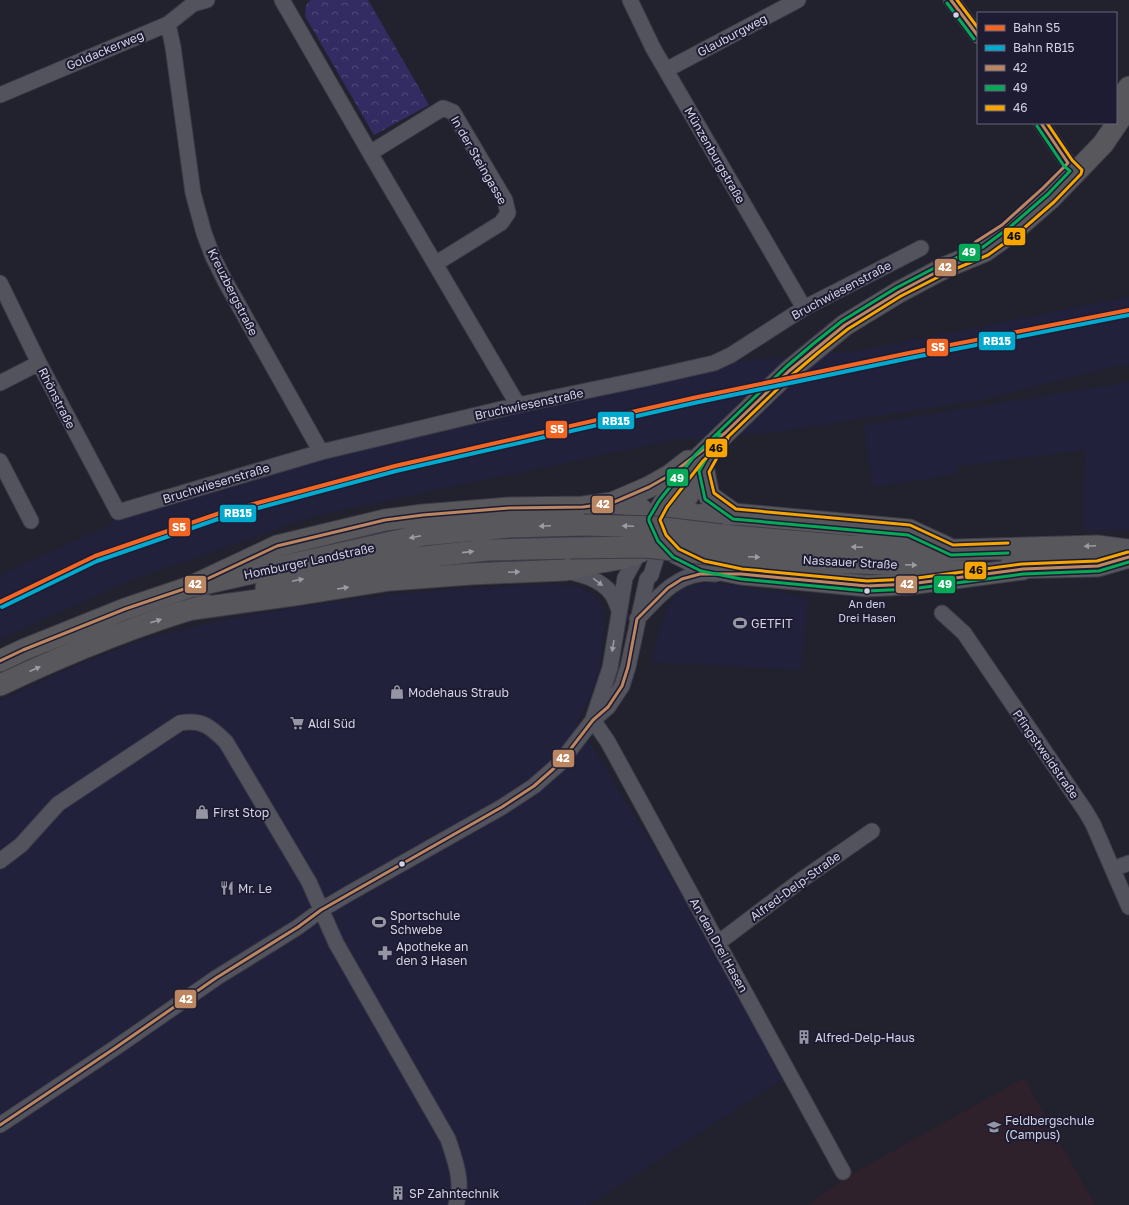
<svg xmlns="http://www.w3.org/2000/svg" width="1129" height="1205" font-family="'Golos Text',sans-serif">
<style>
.built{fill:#22213c}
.education{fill:#2f212b}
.park{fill:url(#park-crowns)}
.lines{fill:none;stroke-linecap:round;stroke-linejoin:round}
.minor-casing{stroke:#3c3b47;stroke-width:17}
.secondary-casing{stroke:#3c3b47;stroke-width:23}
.minor{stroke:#53535d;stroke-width:15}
.secondary{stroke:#58575b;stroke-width:21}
.secondary-bridge-casing{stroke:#3c3b47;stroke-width:23;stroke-linecap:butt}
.secondary-bridge{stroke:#58575b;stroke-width:21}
.bus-1-casing{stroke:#1d1c33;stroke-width:6}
.bus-2-casing{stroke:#1d1c33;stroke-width:6}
.bus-3-casing{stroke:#1d1c33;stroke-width:6}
.bus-1{stroke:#bb8660;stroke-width:3}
.bus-2{stroke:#06aa56;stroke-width:3}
.bus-3{stroke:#f7a600;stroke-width:3}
.rail-1-casing{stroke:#1d1c33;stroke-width:7}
.rail-2-casing{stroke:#1d1c33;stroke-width:7}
.rail-1{stroke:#f26522;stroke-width:4}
.rail-2{stroke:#00a9ce;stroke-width:4}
.oneway{fill:#9c9ba6}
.oneway2{fill:#9999a7}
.bus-dot{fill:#d3d3e3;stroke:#1d1c33;stroke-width:1.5}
.labels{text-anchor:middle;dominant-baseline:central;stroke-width:4;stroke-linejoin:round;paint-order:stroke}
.bus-label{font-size:11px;fill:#d3d3e3;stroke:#1d1c33}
.street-label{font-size:12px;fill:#d3d3e3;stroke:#1d1c33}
.poi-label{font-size:12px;fill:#d3d3e3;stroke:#1d1c33;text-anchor:start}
.line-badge{stroke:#1d1c33;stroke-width:1.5}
.badge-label{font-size:11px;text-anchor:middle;font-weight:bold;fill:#fff}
.pale-badge-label{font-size:11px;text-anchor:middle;font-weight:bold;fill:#111}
</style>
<defs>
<pattern id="park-crowns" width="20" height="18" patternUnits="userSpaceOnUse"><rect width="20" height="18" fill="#322c63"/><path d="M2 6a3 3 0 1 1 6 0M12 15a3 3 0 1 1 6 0" fill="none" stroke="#4f4a79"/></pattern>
</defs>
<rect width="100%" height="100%" fill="#22212e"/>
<path class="built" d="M1129 297V365L1115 366 987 399 769 433 673 440 314 516 129 581 0 639V575L109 525 118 512 321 452 714 363 857 351Z
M1129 382V530H1084L1085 450 958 466V474L873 487 864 425Z
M713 582 808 597 801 670 651 662 665 614 673 598 682 589 692 585Z
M553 584 582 588 592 594 601 605 604 622 602 647 598 672 592 694 577 721 686 902 746 1010 783 1079 589 1205H0V701L53 675 106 653 152 637 201 625 250 615 324 603 390 595 455 589Z"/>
<path class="education" d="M1024 1078 1095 1205H808L850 1175Z"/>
<path class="park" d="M311 0H368L429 105 374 135 305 16 306 5Z"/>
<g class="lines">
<defs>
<path id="minor" d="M282 0 370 153 518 405
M630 0 653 48 804 308
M951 0 978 36
M168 24 173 47 193 193 204 233 213 257 225 281 321 452
M666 70 798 0
M0 95 168 24 193 4 207 0
M1041 123 1068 163 1077 171
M370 153 443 108 453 112 505 200 508 213 501 223 435 264
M0 283 39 363 118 512 321 452 518 405 648 378 714 363 731 355 804 308 921 248
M0 383 39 363
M0 461 31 521
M566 571C583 575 600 579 611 593 615 598 617 605 619 610
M942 613 964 633 1086 812 1093 824 1129 907
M637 619C655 601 673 577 700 574 705 573 711 574 716 574
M593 719 610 668 625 578 641 549
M593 720 608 742 843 1172
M0 861 21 845 58 804 180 723C202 719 211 727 226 742L309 882 336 943 448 1139C455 1160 464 1183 456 1205
M1113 869 1129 863
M718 943 800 881 872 831
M0 1125 115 1048 216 978 298 927 321 910 348 894 502 807 534 786 559 764 593 720 608 707 622 686 628 667 647 579 651 575 662 540"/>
<path id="secondary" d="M1116 106 1129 87
M704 471 709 496 734 514
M612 503 649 487 670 475 688 461
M664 517 676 514 690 515 734 514 909 530 946 547
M654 520 663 504 699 458 789 371 845 325 899 292 946 267 985 251 1013 231 1051 198 1103 144 1129 106
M722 535 848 546 914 549 952 550 1097 546 1129 550
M715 555 832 562 960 567
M1009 568 1098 566 1129 557
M190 587 277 546 385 520 423 515 509 508 583 507 612 503 626 504 641 509 654 520 662 538 676 553 702 566 741 574 867 586 910 584 1023 569
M266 588 288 582 387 561 487 550 570 548
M193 609 294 595 390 580 471 574 565 570 600 562 608 561 624 558 640 552 662 538 676 514 700 477
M0 661 23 650 125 609 190 587 423 535 508 527 584 525
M0 685C66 654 135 625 206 605"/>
</defs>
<use href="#minor" class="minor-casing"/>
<use href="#secondary" class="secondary-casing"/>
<use href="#minor" class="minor"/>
<use href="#secondary" class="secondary"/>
<defs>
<path id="secondary-bridge" d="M584 525 655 527 722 535
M570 548 647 547 715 555"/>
</defs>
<use href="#secondary-bridge" class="secondary-bridge-casing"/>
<use href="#secondary-bridge" class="secondary-bridge"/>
<defs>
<path id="bus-1" d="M951 0 978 36
M0 661 23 650 125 609 190 587 277 546 385 520 423 515 509 508 583 507 612 503 649 487 670 475 725 433 789 371 845 325 899 292 946 267 977 241 1002 225 1043 188 1068 163 1041 123
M0 1125 115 1048 216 978 298 927 321 910 502 807 534 786 559 764 593 720 608 707 622 686 628 667 637 619 668 588 682 579 700 574H741L867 586 910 584 1023 569 1098 566 1129 557"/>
<path id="bus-2" d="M947 3 974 39
M1037 126 1064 166 1070 171 1048 194 1010 227 983 247 944 263 896 288 842 321 813 344 786 367 696 454 659 501 649 518V521L658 541 673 557 701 571 741 579 867 591 911 589 1023 574 1099 571 1129 562
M720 434 699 471 705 499 733 519 908 535 951 555 1008 553"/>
<path id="bus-3" d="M957 0 978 28
M1047 123 1072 160 1082 170 1081 174 1054 202 1016 235 988 255 948 272 901 296 848 329 819 352 792 375 703 461 667 507 660 520 666 535 679 549 704 561 742 569 867 581 910 579 1022 564 1097 561 1128 552
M728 438 709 472 714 493 736 509 910 525 953 545 1008 543"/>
</defs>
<use href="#bus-1" class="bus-1-casing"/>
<use href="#bus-2" class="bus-2-casing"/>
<use href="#bus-3" class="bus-3-casing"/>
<use href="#bus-1" class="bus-1"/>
<use href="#bus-2" class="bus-2"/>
<use href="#bus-3" class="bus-3"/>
<defs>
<path id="rail-1" d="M0 602 95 556 220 513 395 466 693 398 909 353 1129 310"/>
<path id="rail-2" d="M2 607 97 561 221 518 396 471 694 403 910 358 1129 315"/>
</defs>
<use href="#rail-1" class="rail-1-casing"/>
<use href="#rail-2" class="rail-2-casing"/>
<use href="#rail-1" class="rail-1"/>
<use href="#rail-2" class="rail-2"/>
</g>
<defs><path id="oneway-solid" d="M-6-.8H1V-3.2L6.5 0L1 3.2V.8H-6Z"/></defs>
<g class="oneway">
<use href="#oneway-solid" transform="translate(545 526) rotate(178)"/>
<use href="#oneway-solid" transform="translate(628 526) rotate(-178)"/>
<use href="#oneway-solid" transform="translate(415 537) rotate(168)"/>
<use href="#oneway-solid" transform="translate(1090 546) rotate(178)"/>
<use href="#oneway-solid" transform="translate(857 547) rotate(-177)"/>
<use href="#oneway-solid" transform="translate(468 552) rotate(-6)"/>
<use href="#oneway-solid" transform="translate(754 557) rotate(3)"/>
<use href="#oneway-solid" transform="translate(911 565) rotate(3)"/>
<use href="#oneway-solid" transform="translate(514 572) rotate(-2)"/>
<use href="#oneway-solid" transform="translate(298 580) rotate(-12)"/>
<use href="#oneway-solid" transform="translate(343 588) rotate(-9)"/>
<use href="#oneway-solid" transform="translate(156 621) rotate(-18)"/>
<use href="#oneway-solid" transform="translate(35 669) rotate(-24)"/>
</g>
<g class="oneway2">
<use href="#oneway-solid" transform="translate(598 582) rotate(37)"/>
<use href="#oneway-solid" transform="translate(613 646) rotate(100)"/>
</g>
<defs>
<symbol id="stadium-bare" viewBox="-9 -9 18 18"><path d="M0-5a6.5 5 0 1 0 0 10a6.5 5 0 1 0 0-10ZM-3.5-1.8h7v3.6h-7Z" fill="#9595a4" stroke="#1d1c33" stroke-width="2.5" paint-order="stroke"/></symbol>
<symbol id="shop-bare" viewBox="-9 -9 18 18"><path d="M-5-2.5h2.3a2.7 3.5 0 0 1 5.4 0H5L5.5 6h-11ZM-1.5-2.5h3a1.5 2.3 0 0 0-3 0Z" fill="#9595a4" stroke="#1d1c33" stroke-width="2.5" paint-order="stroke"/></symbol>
<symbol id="supermarket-bare" viewBox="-9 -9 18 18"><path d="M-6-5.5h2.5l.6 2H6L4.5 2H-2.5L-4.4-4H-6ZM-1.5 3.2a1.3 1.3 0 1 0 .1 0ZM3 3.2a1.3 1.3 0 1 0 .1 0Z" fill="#9595a4" stroke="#1d1c33" stroke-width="2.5" paint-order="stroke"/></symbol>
<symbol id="restaurant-bare" viewBox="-9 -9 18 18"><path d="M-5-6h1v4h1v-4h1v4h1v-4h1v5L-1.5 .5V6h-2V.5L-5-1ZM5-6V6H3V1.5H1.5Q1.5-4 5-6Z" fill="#9595a4" stroke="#1d1c33" stroke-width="2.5" paint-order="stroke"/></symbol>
<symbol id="pharmacy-bare" viewBox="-9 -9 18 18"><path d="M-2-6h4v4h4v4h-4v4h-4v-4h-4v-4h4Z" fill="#9595a4" stroke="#1d1c33" stroke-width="2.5" paint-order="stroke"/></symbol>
<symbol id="building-bare" viewBox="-9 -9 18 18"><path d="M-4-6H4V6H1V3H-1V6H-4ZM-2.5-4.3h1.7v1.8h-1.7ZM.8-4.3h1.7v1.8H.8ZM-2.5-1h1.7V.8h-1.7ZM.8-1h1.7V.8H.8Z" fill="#9595a4" stroke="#1d1c33" stroke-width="2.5" paint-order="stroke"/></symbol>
<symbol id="school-bare" viewBox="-9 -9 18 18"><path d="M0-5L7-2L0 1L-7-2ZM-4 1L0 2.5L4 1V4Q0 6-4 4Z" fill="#9595a4" stroke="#1d1c33" stroke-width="2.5" paint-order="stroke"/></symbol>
</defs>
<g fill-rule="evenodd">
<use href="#stadium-bare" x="730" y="613" width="20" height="20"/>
<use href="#shop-bare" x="387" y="682" width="20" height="20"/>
<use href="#supermarket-bare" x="287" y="713" width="20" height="20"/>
<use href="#shop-bare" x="192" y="802" width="20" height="20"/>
<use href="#restaurant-bare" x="217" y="878" width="20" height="20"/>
<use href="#stadium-bare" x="369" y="912" width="20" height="20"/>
<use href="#pharmacy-bare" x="375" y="943" width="20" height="20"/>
<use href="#building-bare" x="794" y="1027" width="20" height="20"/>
<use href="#school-bare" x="984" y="1117" width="20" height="20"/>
<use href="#building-bare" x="388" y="1183" width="20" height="20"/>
</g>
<g class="bus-dot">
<circle cx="956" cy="15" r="3.5"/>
<circle cx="867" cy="591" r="3.5"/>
<circle cx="402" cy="864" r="3.5"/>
</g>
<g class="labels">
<g class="bus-label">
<text x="867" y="603">An den<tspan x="867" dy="14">Drei Hasen</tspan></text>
</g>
<g class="street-label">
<text transform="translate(732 35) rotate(-28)">Glauburgweg</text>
<text transform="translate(105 50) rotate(-23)">Goldackerweg</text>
<text transform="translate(715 155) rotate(60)">Münzenburgstraße</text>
<text transform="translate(479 160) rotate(60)">In der Steingasse</text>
<text transform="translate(841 290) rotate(-28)">Bruchwiesenstraße</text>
<text transform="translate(233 292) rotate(63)">Kreuzbergstraße</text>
<text transform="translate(57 398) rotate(63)">Rhönstraße</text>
<text transform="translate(529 404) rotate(-12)">Bruchwiesenstraße</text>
<text transform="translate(216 483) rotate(-17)">Bruchwiesenstraße</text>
<text transform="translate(309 561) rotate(-12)">Homburger Landstraße</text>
<text transform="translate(850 562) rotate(3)">Nassauer Straße</text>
<text transform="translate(1046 754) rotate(55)">Pfingstweidstraße</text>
<text transform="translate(795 886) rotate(-36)">Alfred-Delp-Straße</text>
<text transform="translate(719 945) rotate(61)">An den Drei Hasen</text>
</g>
<g class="poi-label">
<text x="751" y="623">GETFIT</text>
<text x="408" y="692">Modehaus Straub</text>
<text x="308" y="723">Aldi Süd</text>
<text x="213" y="812">First Stop</text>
<text x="238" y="888">Mr. Le</text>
<text x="390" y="915">Sportschule<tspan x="390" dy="14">Schwebe</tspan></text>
<text x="396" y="946">Apotheke an<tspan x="396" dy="14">den 3 Hasen</tspan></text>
<text x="815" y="1037">Alfred-Delp-Haus</text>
<text x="1005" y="1120">Feldbergschule<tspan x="1005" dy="14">(Campus)</tspan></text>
<text x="409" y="1193">SP Zahntechnik</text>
</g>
</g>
<g class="line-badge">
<rect x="1003" y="227" width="23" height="19" rx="4" fill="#f7a600"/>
<rect x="958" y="243" width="23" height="19" rx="4" fill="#06aa56"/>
<rect x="934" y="258" width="23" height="19" rx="4" fill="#bb8660"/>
<rect x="978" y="331" width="38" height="20" rx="4" fill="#00a9ce"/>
<rect x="926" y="338" width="23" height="19" rx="4" fill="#f26522"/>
<rect x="597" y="411" width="38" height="19" rx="4" fill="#00a9ce"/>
<rect x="545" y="420" width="23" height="19" rx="4" fill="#f26522"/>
<rect x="705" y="438" width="23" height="20" rx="4" fill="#f7a600"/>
<rect x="666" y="468" width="23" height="19" rx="4" fill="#06aa56"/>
<rect x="591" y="495" width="23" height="19" rx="4" fill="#bb8660"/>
<rect x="219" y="504" width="38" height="19" rx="4" fill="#00a9ce"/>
<rect x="168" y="517" width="23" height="20" rx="4" fill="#f26522"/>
<rect x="964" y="561" width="23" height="19" rx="4" fill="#f7a600"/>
<rect x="895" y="575" width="23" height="19" rx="4" fill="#bb8660"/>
<rect x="184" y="575" width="23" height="19" rx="4" fill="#bb8660"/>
<rect x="933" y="575" width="23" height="19" rx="4" fill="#06aa56"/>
<rect x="552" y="749" width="23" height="19" rx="4" fill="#bb8660"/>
<rect x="174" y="989" width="23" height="20" rx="4" fill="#bb8660"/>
</g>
<g class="badge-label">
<text x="969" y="256">49</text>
<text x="945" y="271">42</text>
<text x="997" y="345">RB15</text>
<text x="938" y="351">S5</text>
<text x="616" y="425">RB15</text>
<text x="557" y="433">S5</text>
<text x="677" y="482">49</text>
<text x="603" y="508">42</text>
<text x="238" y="517">RB15</text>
<text x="179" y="531">S5</text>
<text x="907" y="588">42</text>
<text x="195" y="588">42</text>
<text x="945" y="588">49</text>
<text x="563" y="762">42</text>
<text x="186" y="1003">42</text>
</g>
<g class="pale-badge-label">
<text x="1014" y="240">46</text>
<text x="716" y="452">46</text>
<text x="976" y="574">46</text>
</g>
<rect x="977" y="12" width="140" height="112" fill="#1d1c33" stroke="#666579"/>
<rect x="985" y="25" width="20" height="6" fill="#f26522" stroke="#666579"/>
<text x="1013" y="32" font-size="12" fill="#d3d3e3">Bahn S5</text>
<rect x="985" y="45" width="20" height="6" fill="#00a9ce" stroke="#666579"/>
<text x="1013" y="52" font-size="12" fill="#d3d3e3">Bahn RB15</text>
<rect x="985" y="65" width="20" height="6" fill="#bb8660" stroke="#666579"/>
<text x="1013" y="72" font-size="12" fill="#d3d3e3">42</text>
<rect x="985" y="85" width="20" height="6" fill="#06aa56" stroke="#666579"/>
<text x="1013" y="92" font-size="12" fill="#d3d3e3">49</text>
<rect x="985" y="105" width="20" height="6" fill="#f7a600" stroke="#666579"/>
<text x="1013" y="112" font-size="12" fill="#d3d3e3">46</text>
</svg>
